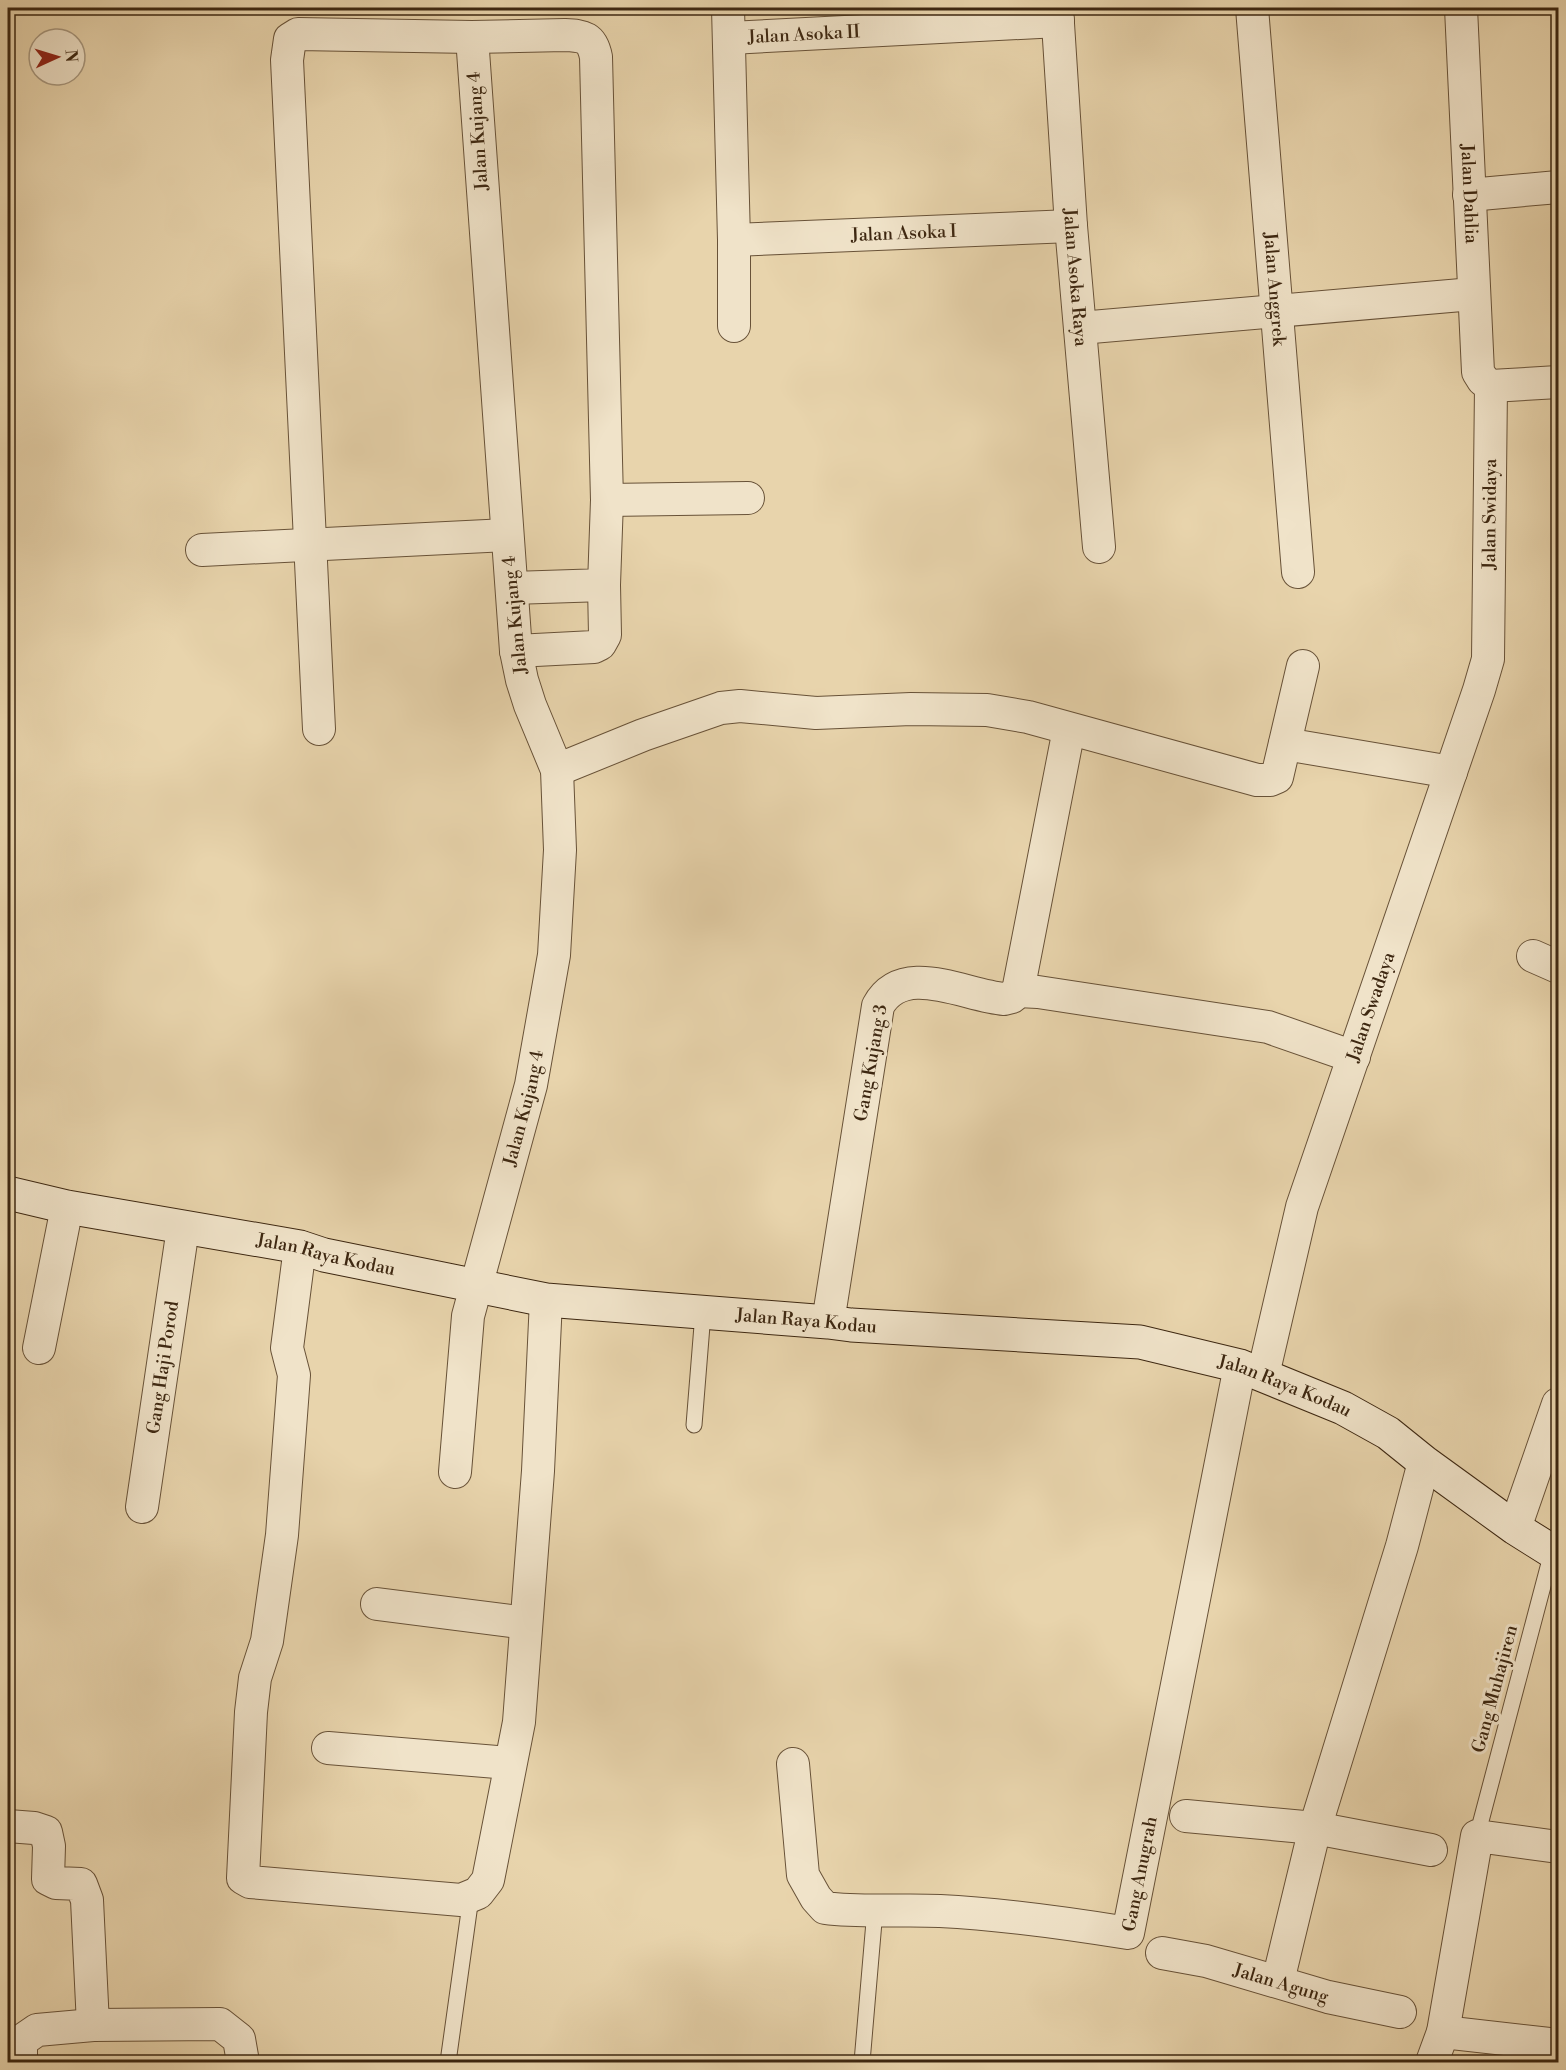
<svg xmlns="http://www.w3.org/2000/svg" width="1566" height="2070" font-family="'Libre Bodoni',serif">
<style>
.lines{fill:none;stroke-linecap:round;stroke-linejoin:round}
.lane-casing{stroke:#685238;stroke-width:17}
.street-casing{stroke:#685238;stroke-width:34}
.secondary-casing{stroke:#3d2711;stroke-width:35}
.lane{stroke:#f0e3c9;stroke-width:15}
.street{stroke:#f0e3c9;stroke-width:32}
.secondary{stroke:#f0e3c9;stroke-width:33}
.labels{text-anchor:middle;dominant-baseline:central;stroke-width:6;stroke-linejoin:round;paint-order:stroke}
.street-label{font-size:18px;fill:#3d2711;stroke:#f0e3c9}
</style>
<rect width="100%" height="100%" fill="#e8d4ac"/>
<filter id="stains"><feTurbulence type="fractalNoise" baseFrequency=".00333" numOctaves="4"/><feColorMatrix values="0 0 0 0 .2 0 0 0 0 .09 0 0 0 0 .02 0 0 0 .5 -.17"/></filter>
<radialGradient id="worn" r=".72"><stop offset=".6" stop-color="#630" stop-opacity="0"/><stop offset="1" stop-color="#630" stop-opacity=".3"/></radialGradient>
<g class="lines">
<defs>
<path id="lane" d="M694 1425 703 1313
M1477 1836 1552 1552
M448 2062 471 1897
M862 2062 875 1910"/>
<g id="street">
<path d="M728 8 734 240V326"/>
<path id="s1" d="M1057 8 1071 226 1099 547"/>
<path id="s2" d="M1252 8 1298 572"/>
<path id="s3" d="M1461 8 1478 372 1483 380 1491 386 1558 382"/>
<path id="s4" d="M730 38 1058 21"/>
<path d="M1469 195 1558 187"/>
<path id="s5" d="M734 240 1071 226"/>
<path d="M1080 328 1473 294"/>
<path d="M607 500 748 498"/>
<path d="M202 550 507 535"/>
<path d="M516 651 594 647 600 644 605 635 604 585"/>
<path d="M319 729 287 60 290 39 298 34 472 37 565 35C584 36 592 37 596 57L607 500 604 585 512 588"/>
<path d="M1285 744 1451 772"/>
<path d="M557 770 643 735 721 708 740 706 816 713 911 709 987 710 1028 717 1257 780H1270L1277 777 1303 666"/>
<path d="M1533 956 1558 967"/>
<path d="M1018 991 1038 992 1268 1027 1354 1057"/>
<path d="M300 1247 287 1348 294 1375 282 1535 267 1641 255 1678 251 1712 243 1878 250 1882 461 1900 478 1893 488 1880 519 1722 538 1471 546 1300"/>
<path d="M828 1322 878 1006C903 960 965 996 1004 999L1012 997 1018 991 1069 729"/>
<path d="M39 1348 67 1207"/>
<path id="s6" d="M1263 1375 1302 1207 1479 690 1488 659 1491 386"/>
<path id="s7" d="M455 1472 468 1316 531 1085 554 955 560 850 557 770 530 705 522 680 516 651 472 37"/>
<path id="s8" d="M142 1507 183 1228"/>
<path d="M1515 1528 1558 1404"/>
<path d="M377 1604 526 1623"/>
<path d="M328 1748 509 1763"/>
<path id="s9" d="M793 1764 803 1875 816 1898 825 1908C863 1913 902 1909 940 1911 1003 1914 1066 1923 1128 1933L1240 1366"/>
<path d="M1186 1816 1315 1828 1431 1850"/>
<path d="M8 1826 34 1828 46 1832 49 1846 48 1879 56 1883 81 1884 87 1900 93 2025 220 2024 239 2039 243 2062"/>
<path id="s10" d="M1162 1953 1206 1961 1328 1997 1400 2012"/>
<path d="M1278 1981 1315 1828 1402 1546 1424 1462"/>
<path d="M1443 2032 1558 2045"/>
<path d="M21 2062V2041L37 2030 93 2025"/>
<path d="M1432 2062 1443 2032 1477 1836 1558 1847"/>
</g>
<g id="secondary">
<path id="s11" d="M8 1193 67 1207 300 1247 324 1255 546 1300 828 1322 851 1325 1140 1342 1240 1366 1343 1408 1388 1433 1424 1462 1515 1528 1558 1555"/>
</g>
</defs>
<use href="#lane" class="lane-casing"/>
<use href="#street" class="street-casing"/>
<use href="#secondary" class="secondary-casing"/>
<use href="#lane" class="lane"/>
<use href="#street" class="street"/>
<use href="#secondary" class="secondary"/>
</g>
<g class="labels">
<g class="street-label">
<text stroke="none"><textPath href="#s4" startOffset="74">Jalan Asoka II</textPath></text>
<text transform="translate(478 131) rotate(-94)">Jalan Kujang 4</text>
<text stroke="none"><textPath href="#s3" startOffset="186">Jalan Dahlia</textPath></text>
<text stroke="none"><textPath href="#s5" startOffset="170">Jalan Asoka I</textPath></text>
<text stroke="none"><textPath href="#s1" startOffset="270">Jalan Asoka Raya</textPath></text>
<text stroke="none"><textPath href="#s2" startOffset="282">Jalan Anggrek</textPath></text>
<text stroke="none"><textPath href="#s6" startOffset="896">Jalan Swidaya</textPath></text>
<text transform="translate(515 615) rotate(-96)">Jalan Kujang 4</text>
<text stroke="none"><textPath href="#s6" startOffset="384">Jalan Swadaya</textPath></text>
<text transform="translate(871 1063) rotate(-80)">Gang Kujang 3</text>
<text stroke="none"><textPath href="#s7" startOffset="372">Jalan Kujang 4</textPath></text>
<text stroke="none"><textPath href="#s11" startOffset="324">Jalan Raya Kodau</textPath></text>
<text stroke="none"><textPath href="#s11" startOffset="810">Jalan Raya Kodau</textPath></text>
<text stroke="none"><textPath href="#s8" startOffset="141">Gang Haji Porod</textPath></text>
<text stroke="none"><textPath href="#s11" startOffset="1296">Jalan Raya Kodau</textPath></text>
<text transform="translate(1495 1689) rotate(-75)">Gang Muhajiren</text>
<text stroke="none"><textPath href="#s9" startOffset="516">Gang Anugrah</textPath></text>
<text stroke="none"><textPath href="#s10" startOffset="123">Jalan Agung</textPath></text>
</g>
</g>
<rect width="1566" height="2070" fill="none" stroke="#e8d4ac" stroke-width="30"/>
<rect x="9" y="9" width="1548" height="2052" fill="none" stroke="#3d2711" stroke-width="3"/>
<rect x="15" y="15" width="1536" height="2040" fill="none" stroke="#3d2711" stroke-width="1.5"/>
<g transform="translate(57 57) rotate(86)"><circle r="28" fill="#f0e3c9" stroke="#a8987f" stroke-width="1.5"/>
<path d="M0-4.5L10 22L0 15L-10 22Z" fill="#8f2418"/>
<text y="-9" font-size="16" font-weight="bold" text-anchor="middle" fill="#3d2711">N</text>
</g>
<rect width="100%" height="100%" filter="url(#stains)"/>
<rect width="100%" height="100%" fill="url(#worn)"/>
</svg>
